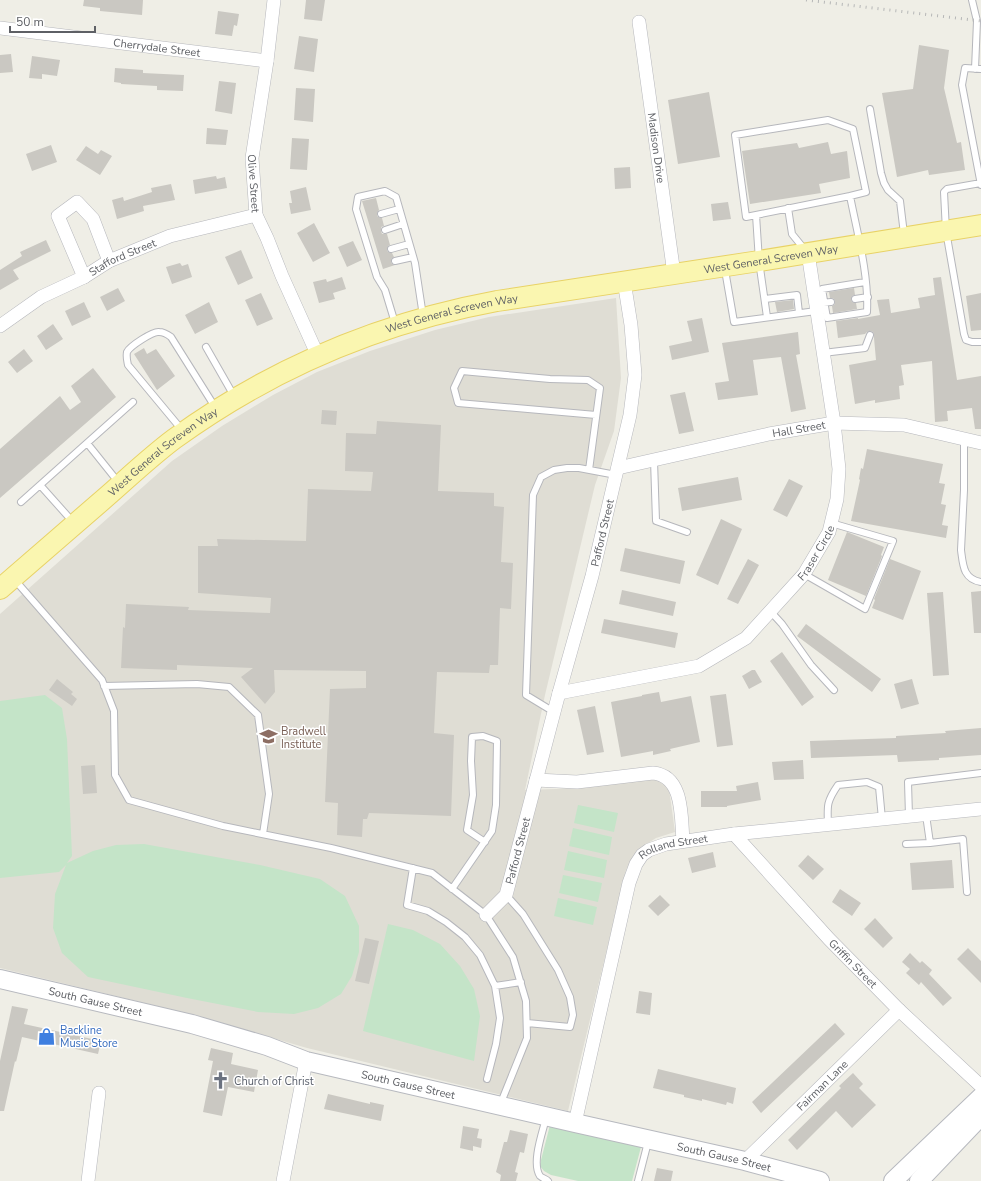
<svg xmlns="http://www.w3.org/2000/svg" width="981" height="1181" font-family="'Nunito Sans',sans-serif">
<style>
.education{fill:#dfddd4}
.green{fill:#c4e4c8}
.building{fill:#cac8c2}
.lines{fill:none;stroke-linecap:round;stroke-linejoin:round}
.lane-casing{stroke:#b6b7bc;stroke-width:8}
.street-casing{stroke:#b6b7bc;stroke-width:14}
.secondary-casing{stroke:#b7b9bf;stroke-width:20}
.primary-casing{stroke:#e8d266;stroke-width:22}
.lane{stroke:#fff;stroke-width:6}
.street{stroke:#fff;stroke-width:13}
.secondary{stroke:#fff;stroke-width:18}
.primary{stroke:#faf6b0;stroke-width:20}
.rail{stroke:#b6b7b7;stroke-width:3;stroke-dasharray:1 5;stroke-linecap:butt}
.labels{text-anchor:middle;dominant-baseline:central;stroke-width:3;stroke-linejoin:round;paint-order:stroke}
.street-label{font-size:11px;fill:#5e6065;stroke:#fff}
.education-label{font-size:11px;fill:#785e54;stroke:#fff;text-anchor:start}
.shop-label{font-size:11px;fill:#366cbe;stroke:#fff;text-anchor:start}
.worship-label{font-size:11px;fill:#5b616d;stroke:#fff;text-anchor:start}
</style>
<rect width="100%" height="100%" fill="#efeee6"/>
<path class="education" d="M616 298 621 378 614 431 595 485 545 695 525 790 584 788 645 779 660 780 669 789 675 832 656 838 642 847 633 856 626 870 568 1111 307 1048 194 1015 0 968V614L172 461 222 426 273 395 317 372 370 351 435 330 489 317Z"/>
<path class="green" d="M45 695 62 708 67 739 72 856 67 863 93 851 116 845 144 844 260 865 320 879 345 896 359 926V952L352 976 341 994 318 1008 294 1014 258 1012 187 998 88 977 62 953 53 928 55 894 66 865 59 872 0 878V701Z
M578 805 618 813 614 832 574 823Z
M573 828 612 837 609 855 569 846Z
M568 851 607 860 604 878 564 870Z
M563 875 602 883 598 902 559 893Z
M558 898 597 907 593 925 554 916Z
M388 924 413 930 440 944 460 966 474 989 480 1016 474 1061 363 1031Z
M550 1125 641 1147 632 1181H578L551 1175 544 1171 540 1166 541 1160Z"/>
<path class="building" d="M84 0H143L142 15 100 11V8L83 6Z
M306 0H325L322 21 304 19Z
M218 11 239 14 237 26 234 25 232 36 215 34Z
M299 36 318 39 314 72 294 69Z
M919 45 949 50 944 88 957 143 961 142 965 170 929 175 928 170 897 177 882 93 913 89Z
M11 54 13 72 0 73V55Z
M32 56 60 60 57 76 42 74V79L29 78Z
M115 68 143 70V73L184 75 183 91 157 90V86L121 84V83L114 82Z
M219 81 236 83 232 114 215 111Z
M296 88 315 89 313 122 294 120Z
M709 92 720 157 678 164 668 100Z
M207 128 228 130 226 145 206 144Z
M292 138 309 139 307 170 290 169Z
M828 142 831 154 847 151 850 178 819 184 821 193 750 204 742 151 797 143 799 148Z
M51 145 57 162 32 171 26 154Z
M86 146 98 154 101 150 112 156 100 175 76 160Z
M630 167 631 188 615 189 614 168Z
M216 176 217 179 225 177 227 188 195 194 193 180Z
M171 184 175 200 143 206 144 211 117 219 112 200 123 197 124 201 152 192 151 188Z
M306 187 311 210 291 214 289 203H292L290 191Z
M376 198 379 210 377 213V216L380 218H382L384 226 381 227V231L382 234H387L390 245 388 246 387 250 388 252 392 253 394 257 391 259V262L392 264 395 265 383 269 362 201Z
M728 202 731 219 713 221 711 204Z
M314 223 330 253 313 262 297 233Z
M46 240 51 251 13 270 19 279 0 290V270L22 256 20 252Z
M353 241 362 260 347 267 338 247Z
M241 250 253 278 238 285 225 257Z
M180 263 182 266 188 264 192 277 172 284 166 267Z
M342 277 346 289 333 293 335 299 319 303 313 282 326 279 327 282Z
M941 277 957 380 981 376V429H975L972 408 947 411 948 421 935 422 932 361 901 365 904 385 899 386 900 399 875 403V400L855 404 849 365 876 360 874 338V334L873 332 870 331 867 332 865 334 838 338 836 321 858 318V319L880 315 877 300 889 299 891 313 920 308 918 298 935 295 933 278Z
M118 288 125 301 107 311 100 297Z
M854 288 855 295 852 296 851 299 852 302 856 303 857 309 833 313 832 306 835 304V301L833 298H830L829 292Z
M261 293 273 319 257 326 245 300Z
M981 293V330L971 331 966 296Z
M793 300 794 309 777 312 775 302Z
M84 302 91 317 72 326 65 311Z
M209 302 218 322 195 334 185 315Z
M702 318 709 352 672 360 669 346 692 341 687 321Z
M53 324 63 339 46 350 37 336Z
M798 332 800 354 796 355 806 409 791 412 781 357 753 360 758 395 718 400 715 383 729 381 722 343Z
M144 348 147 354 156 349 175 376 157 390 134 354Z
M24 349 33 361 17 373 8 362Z
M93 368 116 397 0 498V449L60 396 70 410 81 402 71 386Z
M685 392 694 431 679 434 670 395Z
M322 410 337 411 336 425 321 424Z
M377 421 441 425 438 491 494 493V506L504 507 501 562 513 563 511 609 500 608 498 665H490L489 673 437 672 434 733 454 735 451 816 369 813 367 819H363L362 837 337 835 338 803 325 802 330 689 366 688V671L274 670 275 692 265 704 241 677 253 668 177 665V670L121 668 123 627 125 628 126 604 189 607 188 610 270 613 271 598 198 593V546H218L217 539 306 541 308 489 371 491 373 472 345 471 346 433 376 434Z
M867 449 943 464 939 483 945 484 941 504 946 505 942 525 948 526 946 538 851 521 860 480 859 479 861 468 863 469Z
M738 477 742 500 682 511 678 488Z
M789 479 803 486 787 517 773 510Z
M721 519 742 529 718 585 696 575Z
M847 532 884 547 881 555 882 556 866 596 828 580Z
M625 548 685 561 680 584 620 571Z
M748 559 759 565 738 604 727 599Z
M890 559 921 571 903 620 872 608 875 600 874 599Z
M622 590 676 602 673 616 619 604Z
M981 591V633H974L971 592Z
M943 592 949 675 933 676 927 593Z
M604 619 678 633 675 648 601 633Z
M806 624 881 679 872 692 797 636Z
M782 652 814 697 802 706 770 661Z
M752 670H755L762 682 749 689 742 676Z
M57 679 73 692 71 694 77 699 72 706 49 690Z
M912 679 919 704 901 709 894 684Z
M659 692 661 702 691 696 700 742 670 749 671 751 653 755V751L621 757 611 702 642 696V695Z
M726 694 733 745 717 747 710 696Z
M595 706 604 752 587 755 577 710Z
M981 728V755L939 758V760L898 762 897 755 811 758 810 741 896 738V736L946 733 945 731Z
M803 760 804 779 774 780 772 762Z
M95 765 97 793 83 794 81 766Z
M758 782 761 800 727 806V807H701V791H737L736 786Z
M713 852 716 867 692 873 688 858Z
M808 855 824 869 813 880 798 866Z
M952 860 954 888 912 890 910 863Z
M840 889 861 903 852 916 832 902Z
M660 895 670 905 658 916 648 906Z
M875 918 893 938 883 948 864 929Z
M365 938 379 941 369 984 355 981Z
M968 948 981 961V983L957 959Z
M910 953 920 963 922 961 932 970 929 974 952 998 943 1006 921 982 919 985 906 973 910 969 902 962Z
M639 991 652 993 650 1015 636 1013Z
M12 1006 28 1009 24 1024 101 1041 98 1054 22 1037 16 1062 15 1061 4 1111H0V1061Z
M835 1023 845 1034 761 1113 752 1102Z
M211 1048 233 1053 231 1064 258 1070 254 1092 228 1087 222 1116 203 1112 213 1061 208 1060Z
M658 1069 736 1088 733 1104 727 1102 726 1105 702 1099V1101L684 1097V1095L653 1088Z
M853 1073 863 1084 859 1088 876 1105 852 1128 836 1111 797 1150 788 1140 841 1088 839 1086Z
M328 1094 370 1104V1102L384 1105 381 1121 324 1109Z
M463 1126 479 1129 477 1138 482 1139 481 1148 473 1146V1151L460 1148Z
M510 1130 528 1134 524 1153 520 1152 515 1172 518 1173 516 1181H500L501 1175 496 1172 504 1142H507Z
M657 1168 673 1171 671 1181H654Z"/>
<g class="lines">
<defs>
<path id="lane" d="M972 0 977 21 975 69
M870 109 881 173 884 183 888 190 900 201 904 234
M981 183 947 189 944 192 946 231 964 334 966 340 972 342H981
M981 185 962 85 965 68 981 69
M850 196 746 217 735 135 828 120 853 129 866 192 850 196C857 232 869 275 867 312L827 318 822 289 865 282
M788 208 792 234 805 250
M381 214 399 209
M756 215 759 261 767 317
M385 230 403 224
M391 249 409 244
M395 261 413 257
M725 270 734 322 816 311
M765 299 797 295 799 313
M855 299 868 297
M821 303 831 302
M395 323 385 290 377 277 356 209 358 197 385 191 396 197 415 263 423 316
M206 347 234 396
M823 353 865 348 870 335
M182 430 128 365C127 360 126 357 127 352 130 346 153 331 159 332 164 332 167 334 171 337L215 407
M964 439V490L961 550C963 565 963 579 981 582
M87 443 133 402
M654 460 656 521 687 532
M589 470 600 388 588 380 550 379 462 371 454 388 458 403 596 415
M21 502 40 485
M73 522 40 485 87 443 119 483
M804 574 865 609 893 541 831 523
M14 579 102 680 114 711 115 775 129 800 223 826 331 848 432 873 486 915 513 957 526 1001 527 1038 500 1105
M771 612 782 624 811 665 834 690
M104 686 197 684 229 687 258 715 269 794 263 834
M554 712 526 695 533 495 541 477 554 470 567 468H579L616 475
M926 815 930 843 963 839 967 892
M909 816 908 782 981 773
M828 824C827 805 827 801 838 785L867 782 879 787 882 819
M906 844 930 843
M413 868 407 905 428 911 446 922 465 937 480 955 495 986 500 1018 496 1044 487 1079
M452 889 492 831 496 805 497 741 483 736 472 737 471 761 473 795 467 830 485 842
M506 895 523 914 558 970 570 997 573 1015 570 1027 527 1023
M495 986 521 982
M546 1118C543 1131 531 1163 540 1176 542 1178 546 1179 548 1181
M638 1181 648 1142"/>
<g id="street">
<path id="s1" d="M274 0 267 61 252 158 256 215 267 238 282 276 318 356"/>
<path id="s2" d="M639 22 674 274"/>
<path id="s3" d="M0 28 267 61"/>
<path d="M84 277 58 216 77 202 93 219 109 261"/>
<path id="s4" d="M0 326 41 297 84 277 109 261 170 236 256 215"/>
<path id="s5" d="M618 468 769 434 834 423 904 425 981 443"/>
<path id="s6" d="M559 693 699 666 746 638 804 574 829 532 837 499 839 469 834 423 808 253"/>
<path d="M536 780 577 782 653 773C684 776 681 817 683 841"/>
<path id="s7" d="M734 834 829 939 899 1010 981 1086"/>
<path id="s8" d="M486 915 506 895 559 693 592 576 630 415 635 375 631 325 624 281"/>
<path id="s9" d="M575 1123 629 883 636 864 642 855 649 850 666 844 734 834 981 809"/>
<path id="s10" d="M745 1161 899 1010"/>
<path d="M88 1181 99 1093"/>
<path d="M283 1181 306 1061"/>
</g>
<g id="secondary">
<path id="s11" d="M0 979 192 1024 267 1046 306 1061 575 1123 745 1161 820 1181"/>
<path d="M893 1181 981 1097"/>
<path d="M919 1181 981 1116"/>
</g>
<g id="primary">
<path id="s12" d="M0 589C35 559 70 528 105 498 128 478 150 457 174 439 272 368 378 323 497 301L759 261 981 225"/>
</g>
</defs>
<use href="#lane" class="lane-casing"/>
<use href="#street" class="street-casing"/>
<use href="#secondary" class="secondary-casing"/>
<use href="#primary" class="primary-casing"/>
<use href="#lane" class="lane"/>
<use href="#street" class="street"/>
<use href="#secondary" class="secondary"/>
<use href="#primary" class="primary"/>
<path class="rail" d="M806 0 981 21"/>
</g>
<defs>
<symbol id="school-bare" viewBox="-9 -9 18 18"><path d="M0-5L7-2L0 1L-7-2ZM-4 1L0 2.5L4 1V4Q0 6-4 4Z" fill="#8d6e63" stroke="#fff" stroke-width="2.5" paint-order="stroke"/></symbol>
<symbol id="shop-bare" viewBox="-9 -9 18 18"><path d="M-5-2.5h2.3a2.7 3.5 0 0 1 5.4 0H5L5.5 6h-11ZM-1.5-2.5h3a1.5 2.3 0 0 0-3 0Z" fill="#3f7fe0" stroke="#fff" stroke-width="2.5" paint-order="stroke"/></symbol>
<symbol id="church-bare" viewBox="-9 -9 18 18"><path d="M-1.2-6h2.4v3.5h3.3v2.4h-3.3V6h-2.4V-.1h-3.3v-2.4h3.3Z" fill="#6b7280" stroke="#fff" stroke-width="2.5" paint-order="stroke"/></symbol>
</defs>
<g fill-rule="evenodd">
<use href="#school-bare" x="256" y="724" width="25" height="25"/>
<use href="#shop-bare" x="34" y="1024" width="25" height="25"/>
<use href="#church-bare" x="208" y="1068" width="25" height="25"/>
</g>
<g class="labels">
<g class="street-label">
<text stroke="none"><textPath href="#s3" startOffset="158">Cherrydale Street</textPath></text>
<text stroke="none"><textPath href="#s2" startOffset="127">Madison Drive</textPath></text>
<text stroke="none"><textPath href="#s1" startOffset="185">Olive Street</textPath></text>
<text stroke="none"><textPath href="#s4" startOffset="141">Stafford Street</textPath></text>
<text stroke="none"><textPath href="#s12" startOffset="861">West General Screven Way</textPath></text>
<text stroke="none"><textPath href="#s12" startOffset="537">West General Screven Way</textPath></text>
<text stroke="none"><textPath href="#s5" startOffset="185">Hall Street</textPath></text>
<text stroke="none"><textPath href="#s12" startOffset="213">West General Screven Way</textPath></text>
<text stroke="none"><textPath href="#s8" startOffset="403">Pafford Street</textPath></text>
<text stroke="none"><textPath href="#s6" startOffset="308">Fraser Circle</textPath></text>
<text stroke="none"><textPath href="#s9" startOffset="310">Rolland Street</textPath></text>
<text stroke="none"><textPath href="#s8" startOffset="74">Pafford Street</textPath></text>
<text stroke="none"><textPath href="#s7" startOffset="176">Griffin Street</textPath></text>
<text stroke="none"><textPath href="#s11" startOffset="98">South Gause Street</textPath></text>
<text stroke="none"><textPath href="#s11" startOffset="422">South Gause Street</textPath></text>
<text stroke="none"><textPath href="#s10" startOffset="108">Fairman Lane</textPath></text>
<text stroke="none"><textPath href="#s11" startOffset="746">South Gause Street</textPath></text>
</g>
<g class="education-label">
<text x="281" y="731">Bradwell<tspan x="281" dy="13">Institute</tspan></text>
</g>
<g class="shop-label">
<text x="60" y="1030">Backline<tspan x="60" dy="13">Music Store</tspan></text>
</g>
<g class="worship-label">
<text x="234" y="1081">Church of Christ</text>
</g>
</g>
<path d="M10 26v6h85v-6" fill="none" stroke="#5e6065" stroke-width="2"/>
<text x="16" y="26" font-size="12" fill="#5e6065" stroke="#ffffff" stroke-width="3" paint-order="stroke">50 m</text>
</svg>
